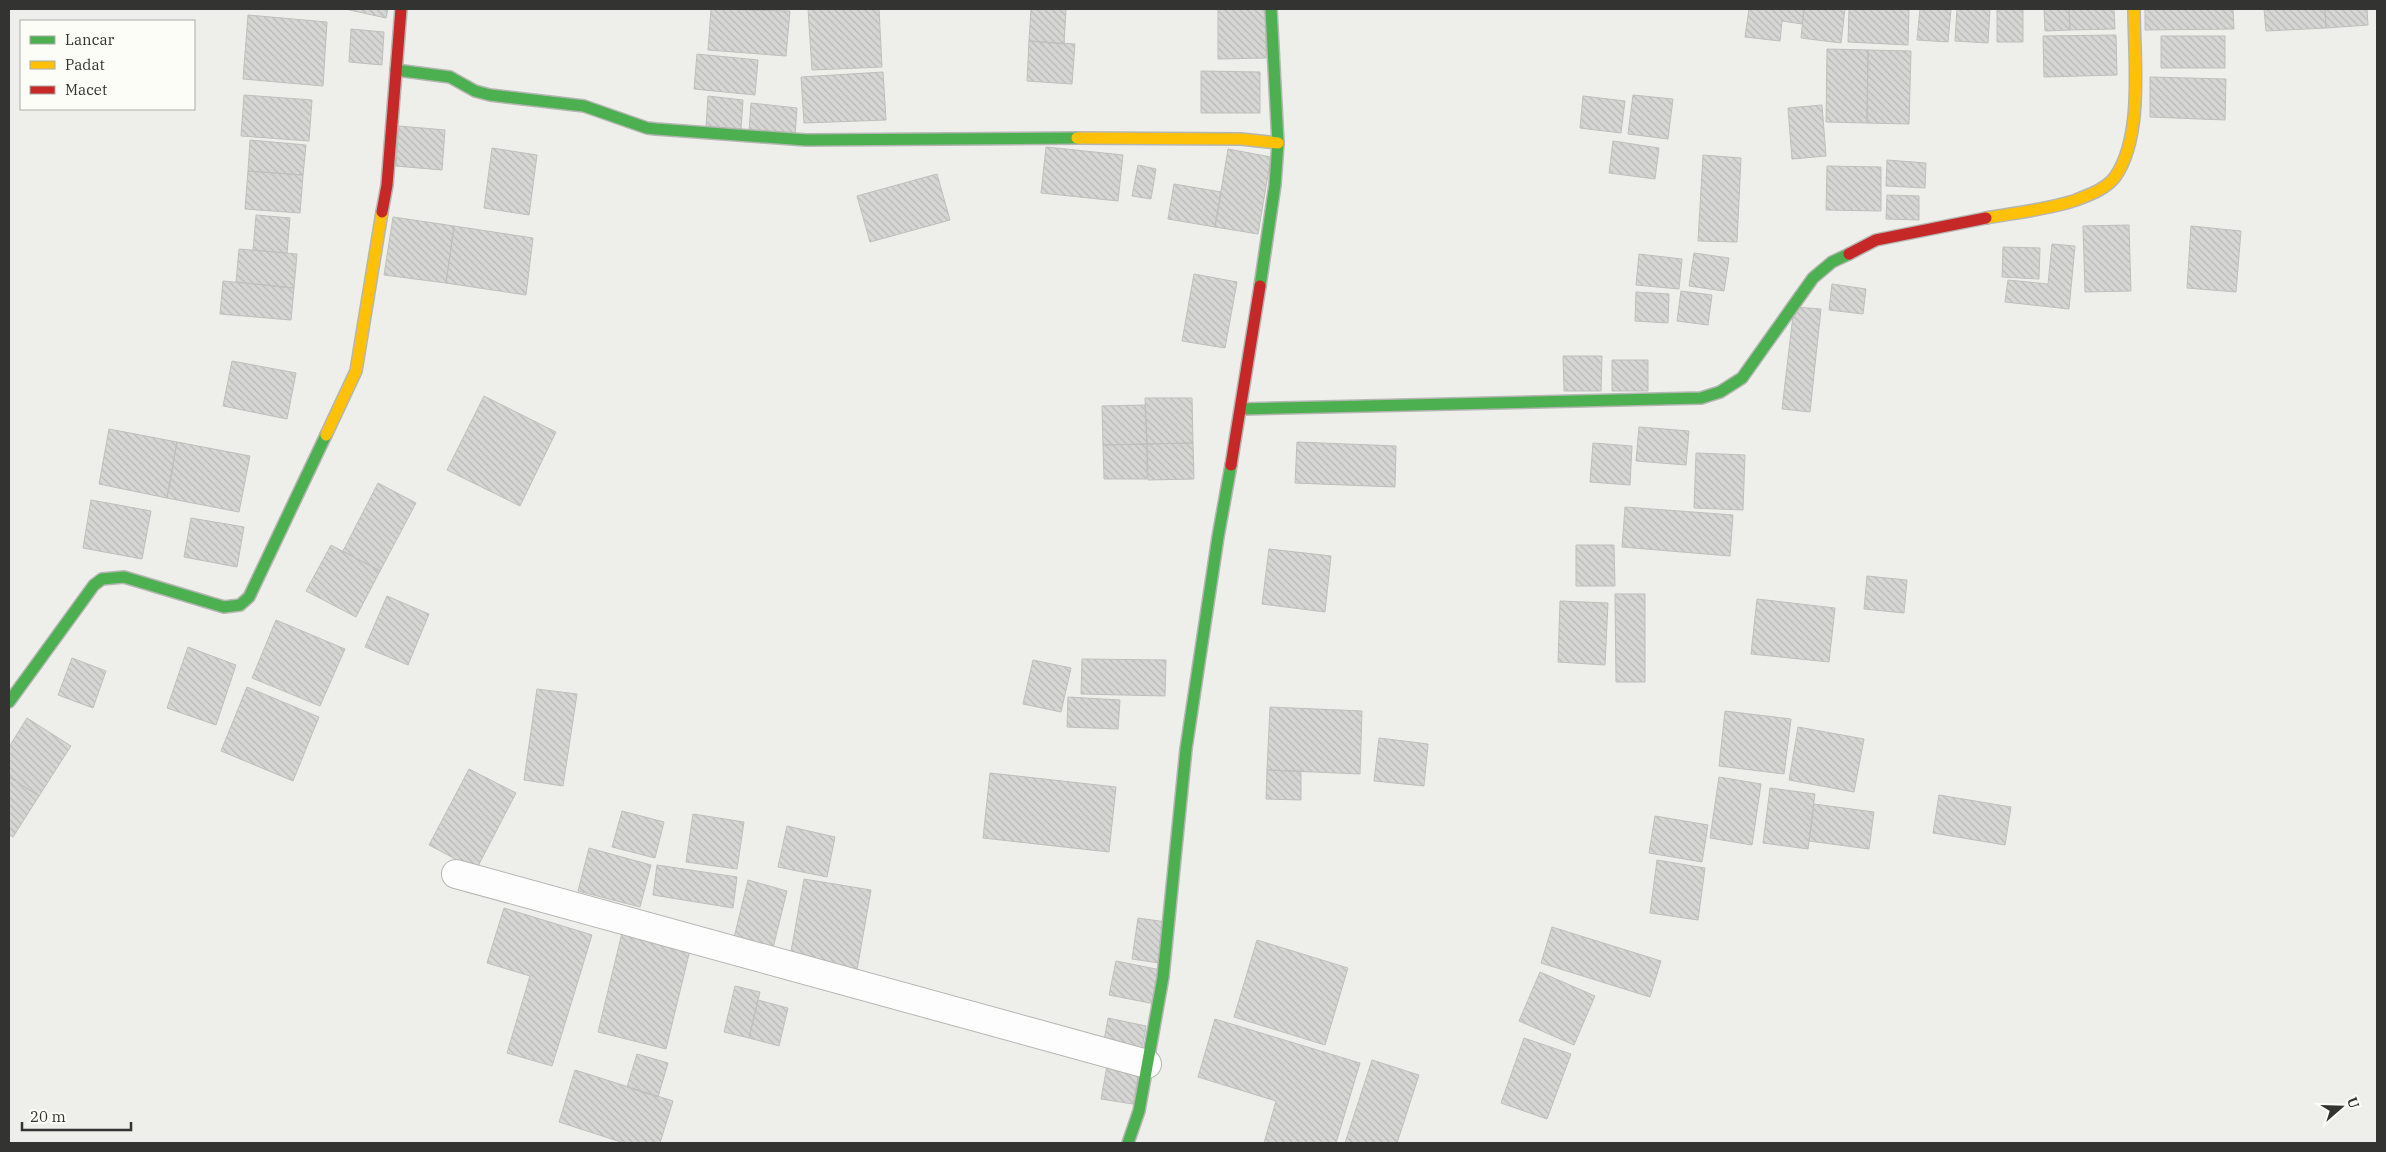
<svg xmlns="http://www.w3.org/2000/svg" width="2386" height="1152" font-family="'IBM Plex Serif',serif">
<style>
.building{fill:url(#building-back-hatch);stroke:#bfbfbc}
.lines{fill:none;stroke-linecap:round;stroke-linejoin:round}
.street-casing{stroke:#b5b6b3;stroke-width:30}
.fast-casing{stroke:#b5b6b3;stroke-width:14}
.slow-casing{stroke:#b5b6b3;stroke-width:14}
.jam-casing{stroke:#b5b6b3;stroke-width:14}
.street{stroke:#fcfdfc;stroke-width:28}
.fast{stroke:#4caf50;stroke-width:11}
.slow{stroke:#ffc107;stroke-width:11}
.jam{stroke:#c62828;stroke-width:11}
</style>
<defs>
<pattern id="building-back-hatch" width="6" height="6" patternUnits="userSpaceOnUse" patternTransform="scale(1.25)"><rect width="6" height="6" fill="#d6d7d4"/><path d="M-1 5l2 2M0 0l6 6M5-1l2 2" fill="none" stroke="#b8b9b6"/></pattern>
</defs>
<rect width="100%" height="100%" fill="#eeefeb"/>
<path class="building" d="M345 9H388L386 18Z
M711 9 790 11 786 56 708 50Z
M808 9H879L882 67 812 70Z
M1031 9H1066L1064 44 1029 41Z
M1218 9H1266V58L1218 59Z
M1749 9H1804L1802 24 1782 21 1780 41 1745 37Z
M1804 9H1845L1841 43 1801 38Z
M1849 9H1909L1908 45 1848 42Z
M1920 9H1951L1948 42 1917 40Z
M1957 9H1990L1988 43 1955 41Z
M1997 9H2023V42H1997Z
M2044 9H2069L2070 30 2045 31Z
M2069 9H2114L2115 29 2070 30Z
M2145 9H2233L2234 29 2145 30Z
M2264 9H2325L2326 28 2266 31Z
M2325 9H2367L2368 25 2326 28Z
M248 15 327 22 323 86 243 79Z
M351 29 384 32 382 65 349 62Z
M2116 35 2117 75 2044 77 2043 36Z
M2161 36H2225V68H2161Z
M1029 41 1075 44 1072 84 1027 81Z
M1827 49 1868 50 1867 123 1826 122Z
M1868 50 1911 51 1909 124 1867 123Z
M697 54 758 60 755 95 694 89Z
M1201 71 1260 72V113H1201Z
M883 72 886 120 804 123 801 77Z
M2150 77 2226 79 2225 120 2150 117Z
M244 95 312 100 309 141 241 136Z
M1633 95 1673 99 1668 139 1628 134Z
M708 96 743 100 741 130 706 127Z
M1583 96 1625 101 1621 133 1580 128Z
M751 103 797 108 795 136 749 132Z
M1822 105 1826 156 1792 159 1788 108Z
M399 126 445 130 442 170 396 166Z
M250 140 306 145 303 175 248 171Z
M1613 141 1659 148 1655 179 1609 173Z
M1046 147 1123 155 1118 201 1041 193Z
M492 148 537 155 529 215 484 208Z
M1228 149 1271 157 1258 234 1215 227Z
M1703 155 1741 158 1737 242 1698 241Z
M1887 160 1926 163 1925 188 1886 186Z
M1138 165 1156 169 1151 199 1132 196Z
M1827 166 1881 167V211L1826 210Z
M248 171 303 175 300 213 245 209Z
M937 174 950 220 870 242 857 196Z
M1174 184 1221 192 1215 227 1168 219Z
M1887 195 1919 196V220L1886 219Z
M256 215 290 218 287 253 253 250Z
M393 217 454 226 446 283 384 275Z
M2129 225 2131 291 2085 292 2083 226Z
M454 226 533 238 526 295 446 283Z
M2191 226 2241 231 2236 292 2187 288Z
M2052 244 2075 246 2069 309 2005 302 2008 280 2048 284Z
M2003 247 2040 248 2039 279 2002 277Z
M239 249 297 254 294 288 236 282Z
M1694 253 1729 258 1724 291 1689 286Z
M1639 254 1682 259 1679 289 1636 285Z
M1194 274 1237 282 1225 348 1182 341Z
M223 281 294 288 291 320 220 314Z
M1832 284 1866 289 1863 314 1829 310Z
M1681 291 1712 295 1708 325 1677 321Z
M1636 292 1669 294 1668 323 1635 321Z
M1794 307 1821 309 1810 412 1782 409Z
M1563 356H1602L1601 391H1564Z
M1612 360H1648V391H1612Z
M232 361 296 373 287 419 223 406Z
M484 396 556 432 520 506 447 470Z
M1145 398H1192L1193 443 1147 444Z
M1145 405 1147 444 1103 445 1102 406Z
M1639 427 1689 431 1686 465 1636 461Z
M109 429 177 442 167 498 99 484Z
M177 442 250 456 239 512 167 498Z
M1297 442 1396 446 1395 487 1295 483Z
M1193 443 1194 479 1148 480 1147 444Z
M1593 443 1632 446 1630 485 1590 482Z
M1147 444V479H1104L1103 445Z
M1696 453 1745 455 1743 510 1694 508Z
M378 483 416 503 380 571 343 551Z
M91 500 151 511 142 559 83 548Z
M1625 507 1733 515 1730 556 1622 547Z
M191 518 244 527 237 567 184 557Z
M331 545 380 571 356 617 306 591Z
M1576 545H1614L1615 586H1576Z
M1269 549 1331 556 1325 612 1262 604Z
M1867 576 1907 580 1904 613 1864 609Z
M1615 594H1645V682H1616Z
M387 596 429 614 408 665 365 647Z
M1757 599 1835 608 1829 662 1751 654Z
M1560 601 1608 603 1605 665 1558 662Z
M276 620 345 649 320 706 252 678Z
M188 647 236 665 216 725 167 708Z
M72 658 106 671 93 708 58 695Z
M1082 659 1166 660 1165 696 1081 694Z
M1033 660 1071 668 1061 712 1023 704Z
M247 687 319 717 293 781 221 751Z
M537 689 577 694 563 786 524 780Z
M1068 697 1120 700 1118 729 1067 727Z
M1270 707 1362 711 1360 774 1267 770Z
M1725 711 1791 719 1784 774 1719 766Z
M27 718 71 746 39 796 9 777V747Z
M1798 727 1864 739 1854 792 1789 780Z
M1379 738 1428 744 1424 786 1374 781Z
M469 769 516 793 476 870 429 845Z
M1267 770 1301 771V800L1266 799Z
M990 773 1116 787 1109 852 983 838Z
M9 777 39 796 13 837 9 835Z
M1719 777 1761 784 1752 845 1710 838Z
M1770 788 1815 794 1808 849 1763 843Z
M1939 795 2011 807 2005 845 1933 833Z
M1814 804 1874 812 1869 849 1809 841Z
M622 811 664 822 655 858 612 847Z
M693 814 744 822 737 869 686 862Z
M1655 816 1708 825 1702 862 1649 853Z
M787 826 835 837 827 877 778 867Z
M589 848 651 865 640 907 578 891Z
M1657 860 1705 868 1698 920 1650 913Z
M657 865 737 877 733 908 653 895Z
M804 879 871 890 857 970 790 957Z
M748 880 787 891 772 952 733 942Z
M504 908 592 935 552 1066 507 1053 530 976 487 963Z
M1138 918 1166 922 1159 963 1132 959Z
M1552 927 1661 961 1650 997 1541 963Z
M622 933 690 950 666 1049 598 1032Z
M1257 940 1348 968 1325 1045 1234 1017Z
M1116 961 1161 970 1155 1004 1109 995Z
M1540 972 1595 996 1574 1045 1519 1021Z
M735 986 760 992 749 1038 724 1032Z
M758 1000 788 1008 779 1046 749 1038Z
M1108 1018 1146 1026 1142 1049 1104 1041Z
M1215 1019 1360 1063 1336 1143H1264L1276 1101 1198 1077Z
M1524 1038 1571 1054 1547 1119 1501 1103Z
M637 1054 668 1063 658 1097 627 1087Z
M1372 1060 1419 1075 1397 1143H1345Z
M1107 1066 1139 1071 1133 1104 1101 1099Z
M575 1070 673 1101 660 1143H624L559 1122Z"/>
<g class="lines">
<defs>
<path id="street" d="M456 874 1147 1064"/>
<path id="fast" d="M396 70 450 77 475 91 490 95 584 106 647 128 656 129 806 140 1077 138
M1260 286 1275 185 1278 143 1271 9
M1242 409 1701 398 1720 392 1742 378 1813 278 1832 262 1849 254
M9 702 94 585 102 579 124 577 224 607 240 605 249 597 326 435
M1128 1143 1139 1111 1163 977 1186 749 1218 537 1231 465"/>
<path id="slow" d="M1077 138 1241 139 1278 143
M1986 218C2014 213 2051 209 2076 200 2089 195 2106 189 2115 177 2144 136 2134 57 2134 9
M326 435 356 371 382 212"/>
<path id="jam" d="M382 212 387 185 401 9
M1849 254 1876 240 1986 218
M1231 465 1260 286"/>
</defs>
<use href="#street" class="street-casing"/>
<use href="#fast" class="fast-casing"/>
<use href="#slow" class="slow-casing"/>
<use href="#jam" class="jam-casing"/>
<use href="#street" class="street"/>
<use href="#fast" class="fast"/>
<use href="#slow" class="slow"/>
<use href="#jam" class="jam"/>
</g>
<rect width="2386" height="1152" fill="none" stroke="#333331" stroke-width="20"/>
<rect x="20" y="20" width="175" height="90" fill="#fdfdf7" stroke="#acaca8"/>
<rect x="30" y="36" width="25" height="8" fill="#4caf50" stroke="#acaca8"/>
<text x="65" y="45" font-size="15" fill="#333331">Lancar</text>
<rect x="30" y="61" width="25" height="8" fill="#ffc107" stroke="#acaca8"/>
<text x="65" y="70" font-size="15" fill="#333331">Padat</text>
<rect x="30" y="86" width="25" height="8" fill="#c62828" stroke="#acaca8"/>
<text x="65" y="95" font-size="15" fill="#333331">Macet</text>
<g transform="translate(2341 1107) rotate(70)" stroke="#fdfdf7" stroke-width="4" paint-order="stroke">
<path d="M0-4L9 19L0 12L-9 19Z" fill="#333331"/>
<text y="-8" font-size="14" font-weight="bold" text-anchor="middle" fill="#333331">U</text>
</g>
<path d="M22 1122v8h109v-8" fill="none" stroke="#333331" stroke-width="2.5"/>
<text x="30" y="1122" font-size="15" fill="#333331" stroke="#fdfdf7" stroke-width="4" paint-order="stroke">20 m</text>
</svg>
